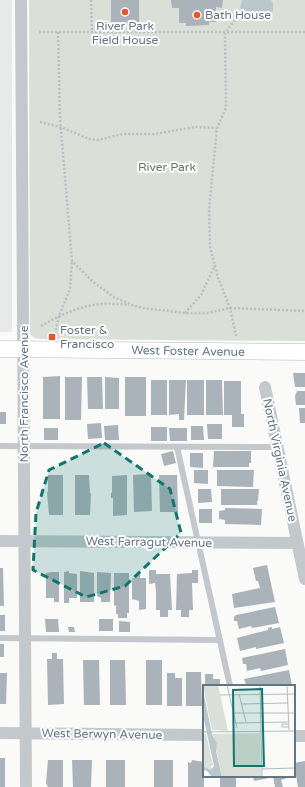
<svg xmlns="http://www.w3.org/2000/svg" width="305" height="787" font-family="'Varela Round',sans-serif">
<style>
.built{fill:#e8e9e9}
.green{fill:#dadfd7}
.water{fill:#bbc7cb}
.building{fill:#aab3b9}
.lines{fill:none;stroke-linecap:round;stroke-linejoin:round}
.secondary-casing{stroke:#b3babf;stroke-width:17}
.path{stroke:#bbbfc2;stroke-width:2.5;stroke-dasharray:2 2;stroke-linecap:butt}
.service{stroke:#c3c8cc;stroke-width:6}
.minor{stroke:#c3c8cc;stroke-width:12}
.secondary{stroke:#fff;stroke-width:16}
.marked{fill:#0f766e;fill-opacity:0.2;stroke:#0f766e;stroke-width:3;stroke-dasharray:8 5;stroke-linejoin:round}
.poi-dot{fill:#e4572e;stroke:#fff;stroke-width:1.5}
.labels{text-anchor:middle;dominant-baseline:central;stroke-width:4;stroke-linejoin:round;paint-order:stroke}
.poi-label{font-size:12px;fill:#657683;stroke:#fff;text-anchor:start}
.park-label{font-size:12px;fill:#687a64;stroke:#fff}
.street-label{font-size:12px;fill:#657683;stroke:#fff}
.inset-road{fill:none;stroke:#b5bdc2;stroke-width:1}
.view{fill:#0f766e;fill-opacity:0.15;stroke:#0f766e;stroke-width:2}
.inset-edge{fill:none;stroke:#657683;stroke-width:2}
</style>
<rect width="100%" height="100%" fill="#fafaf8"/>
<path class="built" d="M0 0H12V332H0Z"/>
<path class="green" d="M29 0H305V341L41 339 34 338 30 334Z"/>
<path class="water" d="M242 0H271L273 4V11L266 15 244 14 240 8Z"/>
<path class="building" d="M111 0H139V25H111Z
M171 0H223L222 8 216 7V22H209V25L186 26V23H179V8H172Z
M293 373H305V387H295Z
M60 376V419H43V377Z
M65 377H82L81 420H65Z
M87 377H102L103 409H88Z
M105 377 119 378V409H105Z
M125 377H146V416H125Z
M151 380H167V415H151Z
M169 380H186L184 420H179V414L169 415Z
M187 380H204V415H187Z
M206 380H222L223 415H206Z
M224 381H241V414H244V427H232V415H224Z
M297 391H305V405H296L295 396Z
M299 408H305V423H300Z
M0 412H6V424H0Z
M101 423 102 438 88 439 87 424Z
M207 424H222V439H208Z
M118 425 119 440H105L104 426Z
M191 426H203L204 440H191Z
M151 427H167V441H151Z
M44 428H58V440H44Z
M169 428H187V441H170Z
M173 451 176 463 164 466 161 454Z
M214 451H251V463H249V467H213Z
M190 453H203V468L190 467Z
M194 470H208V484L194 483Z
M217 470H254L253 487 217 486Z
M151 474 152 511 134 512 133 475Z
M48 475H63V515H49L47 492H48Z
M75 475H89L90 493H91L90 515H75Z
M127 475V515L113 516V498H111V493L112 492V476Z
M159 475H177L178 512H160Z
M198 489H211L212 502 198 503Z
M221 489H259L258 501H257V505H221Z
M225 508 262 509 261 525 225 524V520L219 519V511L225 510Z
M199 509H212V523H199Z
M267 565 275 602 234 608 232 594 260 588 258 581H256L253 568Z
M0 568H3L4 606H0Z
M149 570H156V574H170L172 610H168V617H160V610H156V591L155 583 149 584Z
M192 570H198V583H192L193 610H189V617H181V610H176L177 574 192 573Z
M69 571V573L77 574V598H69V603H64V572Z
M80 571 94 573V602H80Z
M53 572H59V602H54V598H46V573Z
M97 572 111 573 110 602H101V598L97 596Z
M114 573H129V613H127V618H118V614H116V605L114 606Z
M135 574H140V578H146V609L139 610V601L132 599V578H135Z
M275 607 279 623 252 628 251 626 239 629 237 621H234V617L236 615Z
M0 615H5V631H0Z
M45 619H58L59 632H46Z
M99 619H113V631H99Z
M119 621 130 622V632H119Z
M68 627H74L75 632H69Z
M272 627V629L280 627 284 643 256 649V647L240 651 237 638 268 630V628Z
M0 644H4V657H0Z
M285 649 288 665 261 671 260 668 247 671 246 664H243L242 658Z
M52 653H57V659H63L64 704 48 705 47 659H52Z
M83 660H99L100 705H84Z
M110 660H125L126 705H110Z
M146 660H162V705H146Z
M289 670 292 686 246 685 244 679Z
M186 672H201L202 706H186Z
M0 673H7L6 704H0Z
M167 673H175V678H182V706H167Z
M205 674H213V679H220V686H205Z
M0 758H5V787H0Z
M48 760H63V787H48L46 783Z
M72 760H92L91 787H73Z
M106 760H125V787H106Z
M154 760H173V787H154Z
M192 760 204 762V787H188V762L191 763Z
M305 761V787H298L294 763Z
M220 776H236V787H220Z
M253 776H268L269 778 254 781Z
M273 776H287V778L281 780 283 787H275Z"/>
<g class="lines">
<defs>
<path id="secondary" d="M0 349 305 352"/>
</defs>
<use href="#secondary" class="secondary-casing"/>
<path class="path" d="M91 0 92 32
M235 20 225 33 226 108 217 128 209 209 210 247 218 278 230 308 236 336
M39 32H305
M58 32 60 118 72 261 92 281 114 297 132 305 143 308 185 313H207L230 308 305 311
M40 122 61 127 89 139 98 140 123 134H154L195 127 217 128
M185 313 201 295 215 265
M41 326C71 309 94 300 129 305
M55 334 59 316 70 289 72 262"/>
<path class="service" d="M0 446 277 447
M177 447 230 686
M0 638 220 640"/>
<path class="minor" d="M21 0 26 787
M265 387 305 579
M0 541 297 543
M0 733 204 735
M294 736H305"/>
<use href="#secondary" class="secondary"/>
</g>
<path class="marked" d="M104 443 170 489 181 533 125 586 86 597 33 570 36 513 49 470Z"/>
<g class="poi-dot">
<circle cx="125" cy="12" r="4"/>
<circle cx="197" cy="15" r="4"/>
<rect x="48" y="333" width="8" height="8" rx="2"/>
</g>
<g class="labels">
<g class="poi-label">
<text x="205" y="15">Bath House</text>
<text x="125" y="26" text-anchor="middle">River Park<tspan x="125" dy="14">Field House</tspan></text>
<text x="60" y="330">Foster &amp;<tspan x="60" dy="14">Francisco</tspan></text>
</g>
<g class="park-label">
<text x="167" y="167">River Park</text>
</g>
<g class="street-label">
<text transform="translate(188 351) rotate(1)">West Foster Avenue</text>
<text transform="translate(24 394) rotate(-90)">North Francisco Avenue</text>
<text transform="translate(280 460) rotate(78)">North Virginia Avenue</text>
<text transform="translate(149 542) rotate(1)">West Farragut Avenue</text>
<text transform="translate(102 734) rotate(1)">West Berwyn Avenue</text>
</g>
</g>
<g transform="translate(203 685)">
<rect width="92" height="92" fill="#fafaf8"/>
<path d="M0 0H15L25 46 9 45ZM57 48 58 92H19L10 49ZM0 49H3L8 72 10 80 7 82 10 83 8 85 0 81Z" fill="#dadfd7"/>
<path d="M0 5 9 49 14 59 13 66 19 92H9L4 86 0 85V81L8 85 11 81 0 30Z" fill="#bbc7cb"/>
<path class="inset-road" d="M24 0 34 43M57 0 59 92M84 0 86 45M36 9 43 37M17 10 92 9M38 19 85 18M31 28H92M33 38 85 37M85 39H79V42H86M0 47 92 46M59 84 92 83"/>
<path class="view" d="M59 4 61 81H31L30 5Z"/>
<rect width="92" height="92" class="inset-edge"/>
</g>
</svg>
